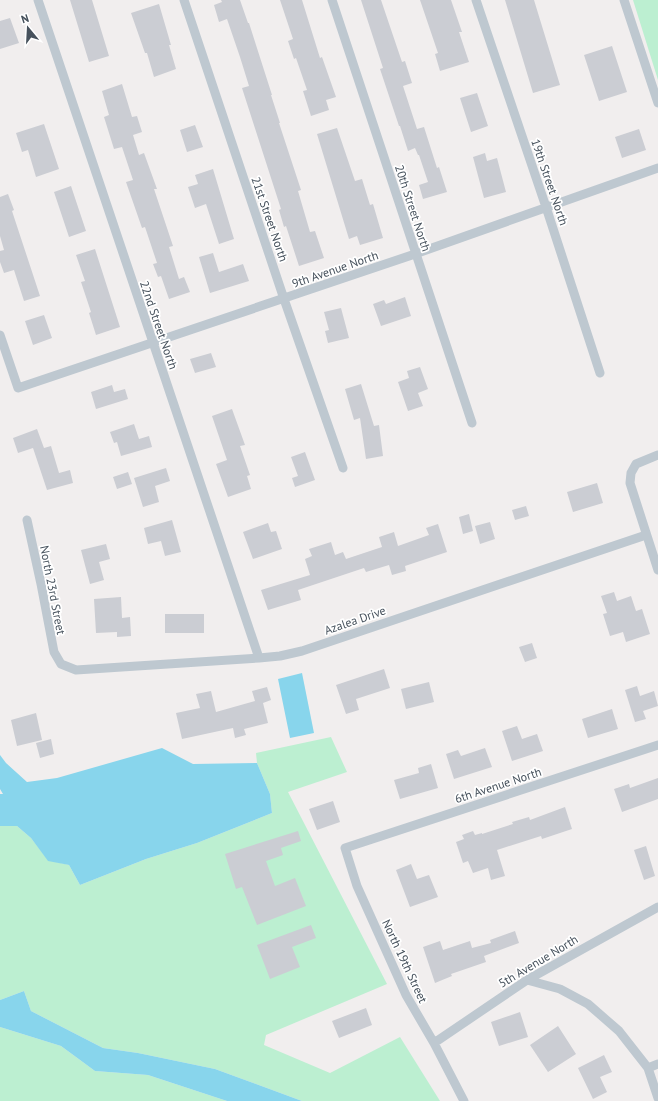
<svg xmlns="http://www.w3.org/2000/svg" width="658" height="1101" font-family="'PT Sans',sans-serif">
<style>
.green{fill:#bcefd1}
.water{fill:#88d5ec}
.building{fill:#cbcdd3}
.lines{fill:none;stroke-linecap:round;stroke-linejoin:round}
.minor{stroke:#bec8d0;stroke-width:9}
.labels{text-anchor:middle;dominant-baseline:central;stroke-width:3.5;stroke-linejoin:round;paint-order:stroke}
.street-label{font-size:12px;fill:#46515c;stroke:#fff}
</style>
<rect width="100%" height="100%" fill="#f1eeee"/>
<path class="green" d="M633 0H658V80Z
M331 737 347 772 288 792 387 984 266 1035 264 1045 330 1073 400 1037 440 1101H302L215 1069 138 1053 103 1048 31 1011 24 991 0 1000V826H17L31 838 48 860 69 865 80 885 146 859 197 843 272 813 270 794 257 763 256 753Z
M0 1027 61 1046 95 1071 148 1075 227 1101H0Z"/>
<path class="water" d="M302 673 314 733 290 738 278 679Z
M162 748 193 764 257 763 270 794 272 813 197 843 146 859 80 885 69 865 48 861 31 838 17 826H0V794H3L0 789V755L6 763 27 782 57 778Z
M24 991 31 1011 103 1048 138 1053 215 1069 302 1101H227L148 1075 95 1071 61 1046 0 1027V1000Z"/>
<path class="building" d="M70 0H92L109 56 89 62Z
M221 0H240L248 23H249L272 95H271L280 123H279L301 190 298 191 310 232 315 231 324 258 299 266 286 226 284 227 279 210 281 209 242 88 249 86 240 57 227 19 219 22 214 5 222 2Z
M280 0H302L320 58 322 57 336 97 326 100 329 110 311 116 303 91 307 90 296 58 294 59 288 41 293 39Z
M361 0H381L402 62 405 61 412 83 403 86 417 129 424 127 437 168 439 167 447 192 423 199 419 185 428 182 419 155H418L415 148 408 151 400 126H399L380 69 383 68Z
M420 0H451L462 32H459L469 62 440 71 435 54 438 53Z
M505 0H534L560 85 533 93Z
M159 4 171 45H169L176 69 154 77 147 53H145L131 13Z
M10 18 19 43 0 49V21Z
M612 46 627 92 599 101 584 55Z
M122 84 132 117 137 116 142 132 133 135 139 155 144 153 157 189H154L173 246 169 247 179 279 184 277 190 292 169 299 161 276 158 277 153 264 157 263 145 227 142 228 126 182 133 180 122 147 114 149 104 117 109 115 102 91Z
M477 93 488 126 471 132 460 98Z
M44 124 59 169 36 177 28 150 22 152 16 133Z
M195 125 203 147 187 152 180 130Z
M337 128 355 181 362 179 370 205 373 204 383 238 360 245 357 236 349 239 317 134Z
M639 129 646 150 622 158 615 137Z
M485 153 487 161 497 158 506 192 484 198 473 157Z
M213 169 234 239 219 244 206 204 195 208 188 187 198 184 195 175Z
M71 186 86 231 69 237 54 192Z
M8 194 14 210 12 211 40 296 24 301 14 270 4 273 0 262V251L4 250 0 236V197Z
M95 249 120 327 96 335 89 313 91 312 81 282 85 281 76 255Z
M213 253 219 272 243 264 249 281 210 293 199 257Z
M405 297 411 316 381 326 373 304 384 300 386 304Z
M341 308 349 338 328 343 325 331 329 330 324 312Z
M44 315 52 338 33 345 25 321Z
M211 353 216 367 195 373 190 359Z
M420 367 428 389 418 393 423 406 408 411 398 382 409 378 407 371Z
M361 384 374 426 379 425 383 456 366 459 360 418 354 420 345 389Z
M112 385 114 392 125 389 128 399 96 409 91 392Z
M232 409 245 445 240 446 250 475 247 476 251 489 228 497 216 464 227 460 212 416Z
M134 424 139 439 149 436 152 447 121 456 117 442 114 443 110 432Z
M37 429 44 448 51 446 59 473 70 470 73 483 47 490 33 448 18 453 13 438Z
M305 452 315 480 295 487 292 478 298 476 291 457Z
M166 468 170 481 155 486 159 502 143 507 134 478Z
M128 472 132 484 117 489 113 477Z
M597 483 603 503 573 512 567 492Z
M526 506 529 516 515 520 512 510Z
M469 514 473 531 463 534 459 517Z
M172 520 181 552 165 556 161 541 148 544 144 528Z
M490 522 495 539 480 544 475 526Z
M268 523 271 532 276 531 282 549 253 559 243 532Z
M438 524 447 552 405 566 406 571 392 575 389 565 366 572 364 568 298 590 301 600 268 610 261 590 310 575 305 559 312 556 309 549 331 542 335 555 343 552 346 559 382 547 379 537 394 532 398 546 429 535 426 528Z
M106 544 110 559 99 562 104 580 90 584 81 550Z
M614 592 617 601 631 596 636 611 642 609 650 634 626 642 623 632 610 636 603 614 607 613 601 596Z
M121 597 122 618 130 617 131 636 117 637V632L96 633 94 599Z
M165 614H204V633H165Z
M532 643 537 658 525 662 519 647Z
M384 669 390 688 356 699 359 710 346 714 336 685Z
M429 682 434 702 406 709 401 689Z
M637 686 640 696 654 691 658 706 643 711 646 719 635 722 625 690Z
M267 687 271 700 263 703 268 723 244 729 246 735 235 738 233 728 182 739 176 713 200 708 196 694 211 691 216 712 255 701 252 691Z
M612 709 618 729 588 738 582 719Z
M36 713 42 740 17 746 11 720Z
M517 726 522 739 537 734 543 751 512 761 502 731Z
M51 739 54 754 40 758 36 743Z
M485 748 492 767 454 779 446 754 458 750 461 756Z
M431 764 438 788 400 799 394 780 419 773 418 768Z
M658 778V799L622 812 614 789 629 784 630 788Z
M333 801 340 822 317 830 309 809Z
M565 807 572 829 542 839 541 836 497 850 505 876 491 880 488 868 473 873 468 861 463 863 456 842 464 839 462 835 473 831 475 835 482 833V834L513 824 512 822 529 817 530 820Z
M298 831 301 841 281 848 283 855 266 861 275 886 295 878 306 906 257 925 242 887 236 889 225 854Z
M646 846 655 876 644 880 634 850Z
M411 864 417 879 429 875 438 897 410 907 396 870Z
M311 925 316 938 292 947 300 967 270 979 257 945Z
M515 931 519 943 484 956 486 962 451 974 452 976 435 983 423 947 440 941 443 950 470 941 472 948 491 943 490 940Z
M366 1008 372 1025 339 1038 332 1021Z
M520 1012 528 1037 499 1046 491 1022Z
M558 1026 576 1054 548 1072 530 1045Z
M604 1055 612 1072 600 1077 607 1092 593 1099 578 1068Z"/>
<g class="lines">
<path class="minor" d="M38 0 259 658
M184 0 284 299 343 468
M332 0 472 423
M476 0 546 207 600 373
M624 0 658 103
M0 335 18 388 415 254 658 168
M658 455 636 464 631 473 630 483 658 570
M27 520 41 584 54 652 61 664 76 670 259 658 280 656 302 651 646 535
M527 980 560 989 588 1004 619 1031 648 1068 658 1098
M434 1043 527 980 658 907
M648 1068 658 1064
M464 1101 434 1043 406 995 357 886 345 848 658 745"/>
</g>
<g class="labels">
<g class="street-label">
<text transform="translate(550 182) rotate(71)">19th Street North</text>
<text transform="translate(413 208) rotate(72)">20th Street North</text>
<text transform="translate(270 219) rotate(71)">21st Street North</text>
<text transform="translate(335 269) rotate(-19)">9th Avenue North</text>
<text transform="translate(159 325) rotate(71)">22nd Street North</text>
<text transform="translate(53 590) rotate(79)">North 23rd Street</text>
<text transform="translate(355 620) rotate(-19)">Azalea Drive</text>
<text transform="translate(498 785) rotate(-18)">6th Avenue North</text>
<text transform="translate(405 961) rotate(65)">North 19th Street</text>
<text transform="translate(538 961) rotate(-31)">5th Avenue North</text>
</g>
</g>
<g transform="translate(28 28) rotate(342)" stroke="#ffffff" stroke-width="3" paint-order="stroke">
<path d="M0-3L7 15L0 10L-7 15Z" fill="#46515c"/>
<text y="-6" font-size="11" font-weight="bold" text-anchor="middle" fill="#46515c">N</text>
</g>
</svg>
